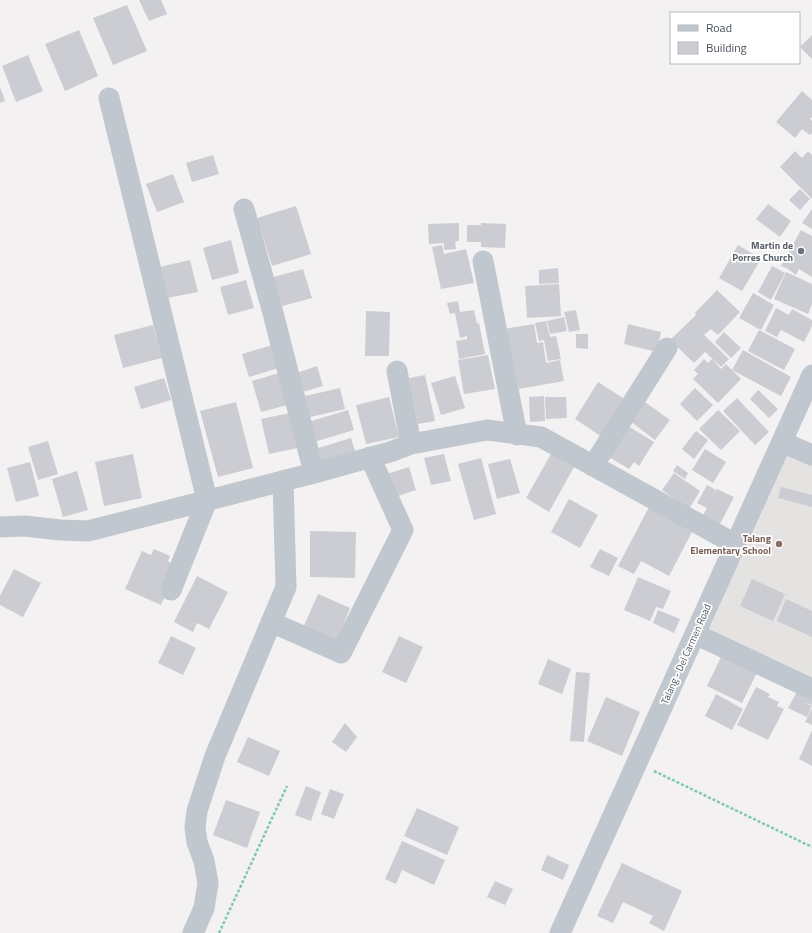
<svg xmlns="http://www.w3.org/2000/svg" width="812" height="933" font-family="'Titillium Web',sans-serif">
<style>
.education{fill:#e4e3e2}
.building{fill:#cbcdd3}
.lines{fill:none;stroke-linecap:round;stroke-linejoin:round}
.path{stroke:#7ec9ad;stroke-width:2.5;stroke-dasharray:3 2;stroke-linecap:butt}
.minor{stroke:#c0c7ce;stroke-width:21}
.worship-dot{fill:#6b7280;stroke:#fff;stroke-width:1.5}
.education-dot{fill:#8d6e63;stroke:#fff;stroke-width:1.5}
.labels{text-anchor:middle;dominant-baseline:central;stroke-width:3.5;stroke-linejoin:round;paint-order:stroke}
.worship-label{font-size:10px;font-weight:bold;fill:#5b616d;stroke:#fff;text-anchor:end}
.education-label{font-size:10px;font-weight:bold;fill:#785e54;stroke:#fff;text-anchor:end}
.street-label{font-size:10px;fill:#4a525d;stroke:#fff}
</style>
<rect width="100%" height="100%" fill="#f3f1f1"/>
<path class="education" d="M788 446 812 457V683L708 632Z"/>
<path class="building" d="M139 0H161L167 14 149 21Z
M127 5 147 51 113 65 93 18Z
M79 30 98 76 65 91 45 44Z
M812 35V59L800 47Z
M28 55 43 91 16 102 2 66Z
M0 87 5 101 0 103Z
M802 91 812 100V117L810 119 812 121V133L810 135 802 129 795 138 776 122Z
M795 151 802 158 808 151 812 155V199L780 167Z
M213 155 219 174 192 182 186 163Z
M173 174 184 202 157 212 146 184Z
M800 189 810 199 800 210 789 200Z
M768 204 791 221 780 237 756 219Z
M296 206 311 254 272 266 257 218Z
M812 209V229L802 223Z
M459 223V241H455L456 249 444 250V243L429 244 428 224Z
M481 223 506 224 505 248 481 247V242H467V225H481Z
M801 230 812 236V277L799 269 796 275 788 269 781 266Z
M231 240 239 273 212 280 203 248Z
M442 245 444 254 466 249 474 283 441 289 432 247Z
M738 245 761 259 742 291 719 278Z
M190 260 198 292 167 298 160 267Z
M772 266 785 273 771 300 758 292Z
M558 268 559 283 539 284V270Z
M303 269 312 298 279 307 270 278Z
M786 272 812 284V304L808 314 774 299Z
M246 280 254 308 228 315 220 287Z
M559 284 561 316 527 318 525 286Z
M717 290 740 312 718 335 711 329 704 335 729 359 721 367 700 347 705 352 694 363 670 340 696 315 695 313Z
M753 293 774 305 761 330 739 318Z
M458 301 460 312 474 310 477 324 479 323 485 354 459 359 456 341 467 339V336L460 338 455 313 450 314 447 303Z
M776 308 789 315 792 309 812 320V326L804 342 781 330 777 337 765 331Z
M576 310 580 330 569 332 564 312Z
M366 311 390 312 389 356H365Z
M564 317 567 331 550 334 547 321Z
M546 321 550 337 556 336 561 359 548 361 544 340 539 341 535 323Z
M534 324 537 343 543 342 546 363 560 360 564 381 519 389 504 329Z
M628 324 661 332 657 352 624 344Z
M153 325 162 358 123 368 114 335Z
M759 330 795 349 784 370 748 351Z
M724 332 741 348 731 358 715 342Z
M576 334H588V349L576 348Z
M272 345 279 368 249 377 242 354Z
M743 350 791 377 781 396 732 370Z
M488 355 495 389 464 394 458 360Z
M704 359 708 363 712 359 721 369 726 364 741 379 718 403 693 379 698 374 694 370Z
M317 366 323 386 300 393 294 374Z
M282 372 291 404 261 412 252 381Z
M425 375 435 421 418 424 409 378Z
M455 376 465 408 441 415 431 383Z
M164 378 171 400 141 409 134 387Z
M598 382 626 400 602 437 575 419Z
M340 388 345 409 306 418 301 397Z
M695 388 713 405 697 421 680 404Z
M758 390 778 409 769 418 750 399Z
M544 396 545 421 530 422 529 397Z
M389 397 399 437 366 444 356 405Z
M545 397H566L567 418 546 419Z
M737 398 769 432 755 445 723 411Z
M236 402 253 468 218 477 200 411Z
M645 402 670 420 655 440 626 418Z
M348 410 354 430 314 442 308 422Z
M718 410 740 431 721 450 699 429Z
M290 413 298 448 269 454 261 419Z
M623 423 654 442 639 466 634 462 629 469 604 454Z
M696 431 708 440 694 459 682 449Z
M351 438 357 458 318 469 312 450Z
M48 441 58 474 38 480 28 447Z
M705 449 726 462 713 483 692 470Z
M133 454 142 498 104 506 95 462Z
M444 454 451 481 431 485 424 458Z
M551 454 574 467 549 512 526 498Z
M481 458 496 514 474 520 458 464Z
M510 459 520 493 497 499 488 464Z
M30 462 39 496 16 502 7 468Z
M677 465 688 473 685 479 673 471Z
M409 467 416 490 395 497 387 474Z
M77 471 88 510 63 517 52 479Z
M674 473 700 491 689 509 662 490Z
M707 485 716 490 707 508 697 503Z
M781 487 812 495V507L778 498Z
M717 489 734 497 719 526 702 517Z
M569 499 598 515 580 548 551 532Z
M649 507 693 530 669 576 641 561 634 574 618 566Z
M310 531 356 532 355 578 310 577Z
M154 549 170 556 168 561 177 569 161 605 125 589 142 551 151 555Z
M600 549 618 558 609 576 590 567Z
M14 569 41 583 23 617 0 605V596Z
M197 576 228 592 209 629 197 623 193 632 174 622Z
M638 577 671 591 663 609 656 607 650 621 624 610Z
M752 579 785 594 773 621 740 606Z
M318 594 350 608 336 643 303 628Z
M786 599 812 611V637L777 621Z
M658 610 680 619 674 633 653 623Z
M171 636 196 648 183 675 158 663Z
M399 636 423 647 406 683 382 672Z
M723 653 758 670 742 703 707 686Z
M548 659 571 669 562 694 538 684Z
M576 672 590 673 584 742 570 741Z
M756 687 770 694 768 697 779 702 777 706 784 709 768 740 737 725Z
M798 690 812 696V705L805 703 812 706 807 717 788 708Z
M716 694 743 709 732 730 705 716Z
M606 697 640 712 622 756 587 741Z
M812 708V725L805 722Z
M345 723 357 737 346 752 332 742Z
M812 730V766L799 759Z
M248 737 280 751 269 776 237 762Z
M306 786 321 792 311 821 295 815Z
M330 789 344 794 334 819 321 814Z
M226 800 260 812 247 848 213 835Z
M417 808 459 827 447 855 404 836Z
M402 841 445 860 434 885 402 870 396 884 385 879Z
M547 855 569 865 563 880 541 870Z
M622 863 682 891 664 931 649 923 653 916 623 902 613 923 597 916Z
M495 881 513 889 505 905 487 897Z"/>
<g class="lines">
<path class="path" d="M654 771 812 847
M219 933 287 786"/>
<path class="minor" d="M109 98 207 500 171 590
M244 209 273 313 314 473
M483 261 517 435
M397 371 411 444
M782 442 812 455
M593 466 667 348
M0 527 25 526 60 530 88 531 314 473 390 452 411 444 487 430 541 437 735 544
M271 622 341 653 403 530 370 457
M695 634 812 689
M193 933 204 908 208 883 204 861 197 842 195 827 197 811 215 756 286 587 283 481
M560 933 812 375"/>
</g>
<circle class="worship-dot" cx="801" cy="251" r="4"/>
<circle class="education-dot" cx="779" cy="544" r="4"/>
<g class="labels">
<g class="worship-label">
<text x="793" y="245">Martin de<tspan x="793" dy="12">Porres Church</tspan></text>
</g>
<g class="education-label">
<text x="771" y="538">Talang<tspan x="771" dy="12">Elementary School</tspan></text>
</g>
<g class="street-label">
<text transform="translate(686 654) rotate(-66)">Talang - Del Carmen Road</text>
</g>
</g>
<rect x="670" y="12" width="130" height="52" fill="#ffffff" stroke="#b7babe"/>
<rect x="678" y="25" width="20" height="6" fill="#c0c7ce" stroke="#b7babe"/>
<text x="706" y="32" font-size="12" fill="#4a525d">Road</text>
<rect x="678" y="42" width="20" height="12" fill="#cbcdd3" stroke="#b7babe"/>
<text x="706" y="52" font-size="12" fill="#4a525d">Building</text>
</svg>
